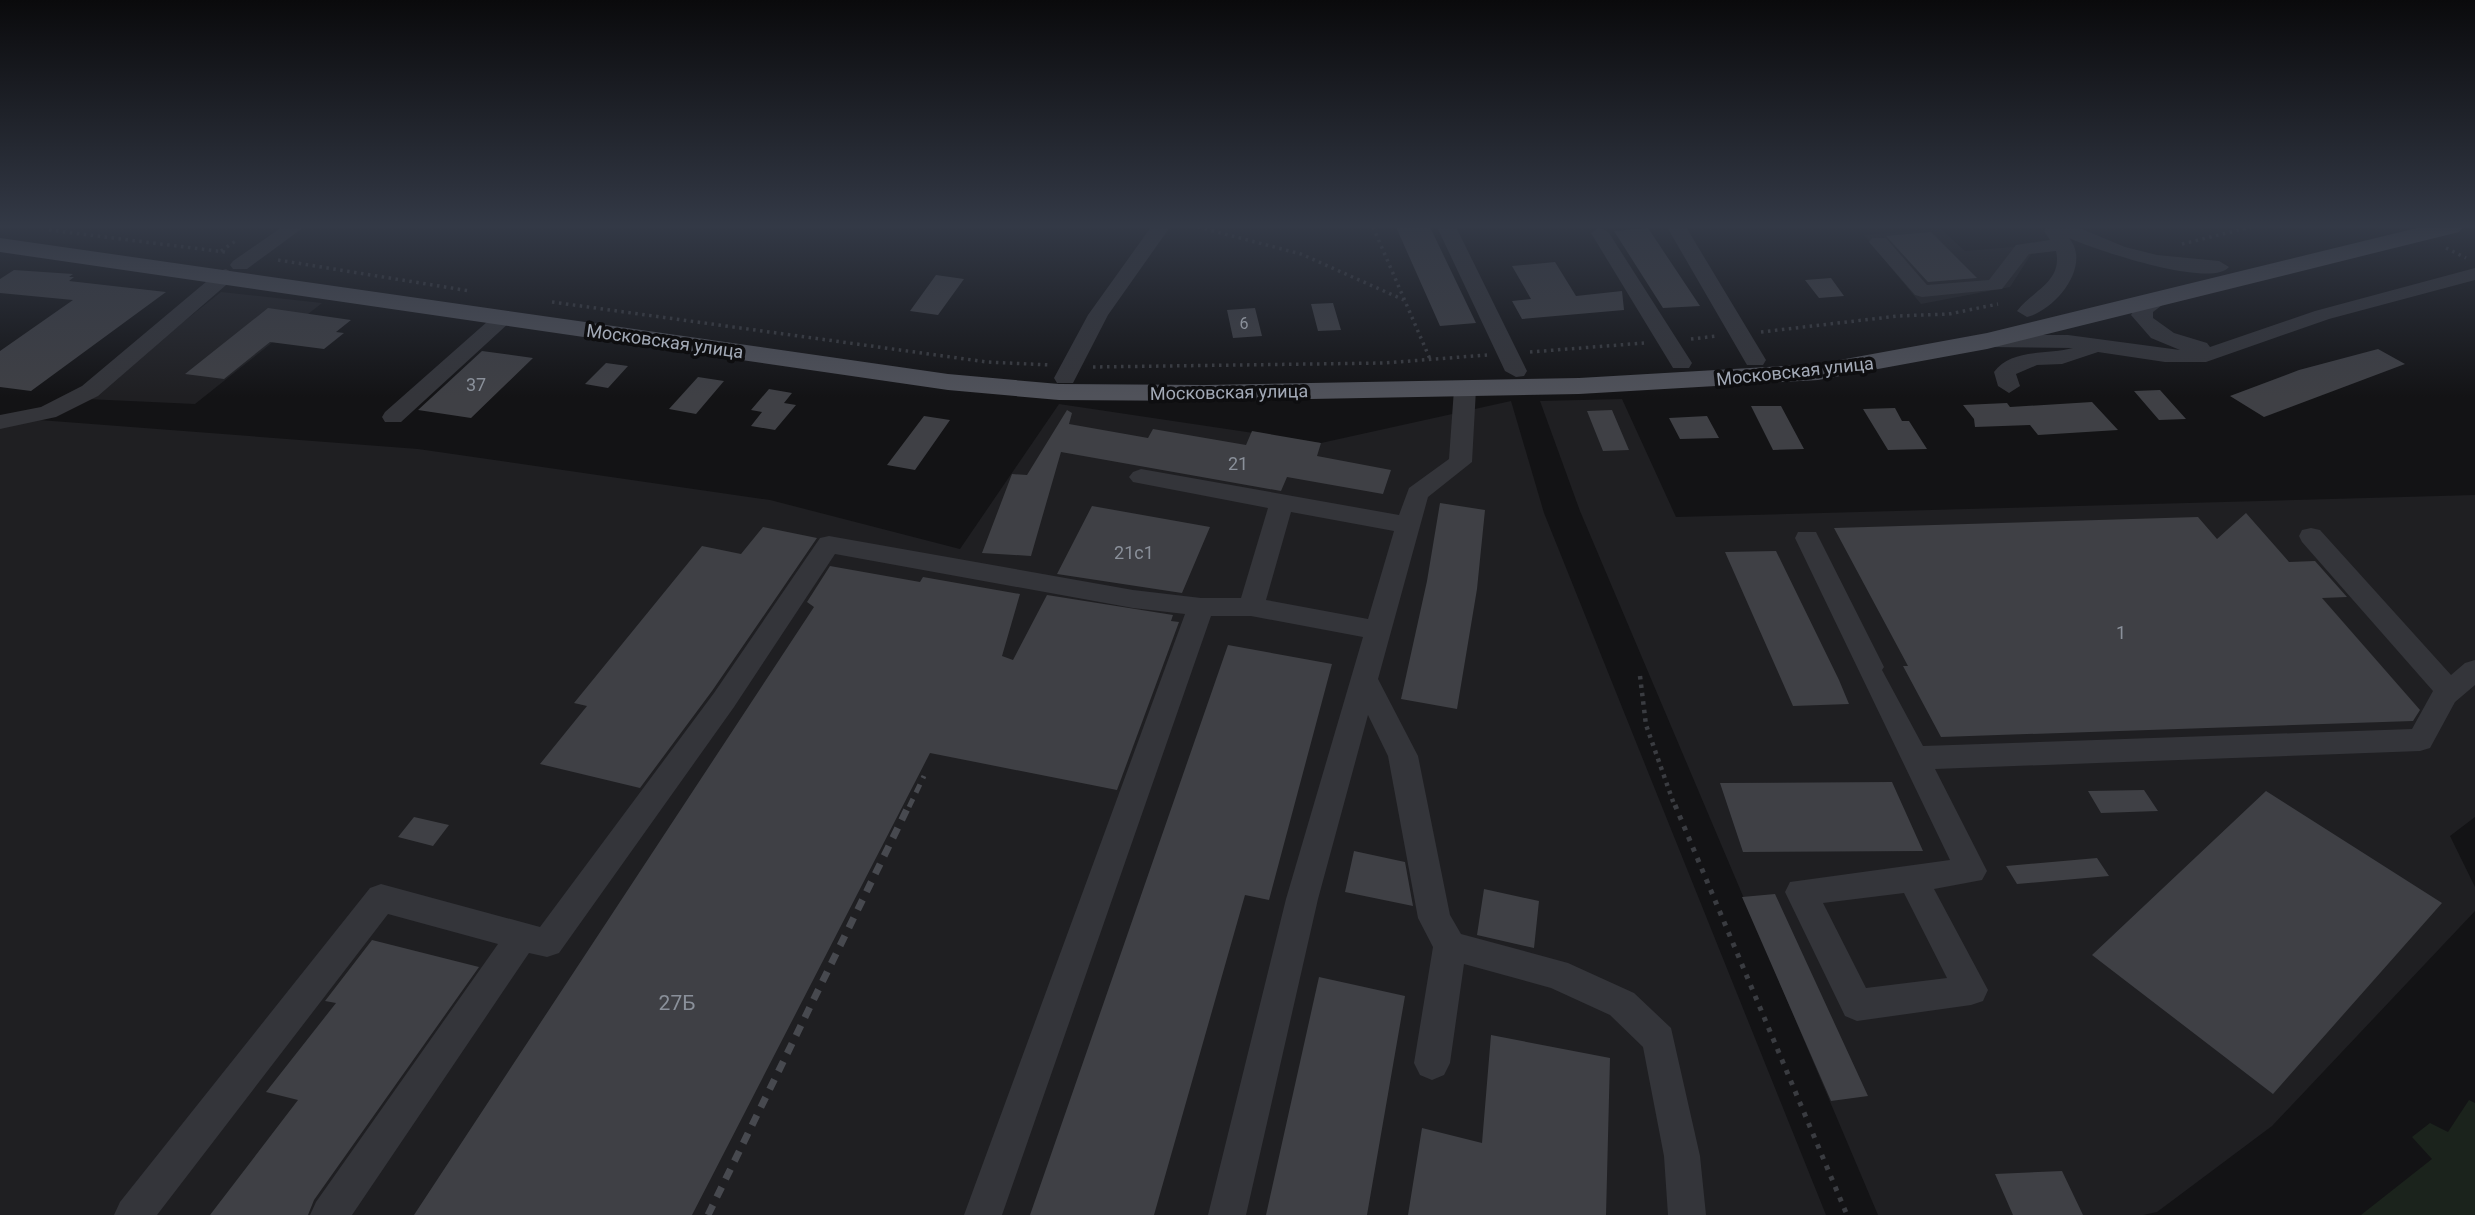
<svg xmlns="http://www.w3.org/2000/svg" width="2475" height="1215" font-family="Roboto,sans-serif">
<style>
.built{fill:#1f1f22}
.green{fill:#1b231c}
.building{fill:#3f4045}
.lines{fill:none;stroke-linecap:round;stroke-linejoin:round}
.path-far2{stroke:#3a3c41;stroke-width:3.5;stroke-dasharray:2.5 4.5;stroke-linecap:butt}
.path-far1{stroke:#3a3c41;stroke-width:4.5;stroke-dasharray:3.5 5;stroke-linecap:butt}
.path{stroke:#3a3c41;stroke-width:5;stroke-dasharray:4.5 7;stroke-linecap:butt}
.minor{fill:#34353a;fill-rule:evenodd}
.major{fill:#50525a;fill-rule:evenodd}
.rail-far1{stroke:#47494f;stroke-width:5;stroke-dasharray:9 7;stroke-linecap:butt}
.rail{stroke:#47494f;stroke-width:7;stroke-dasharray:11 9;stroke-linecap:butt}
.labels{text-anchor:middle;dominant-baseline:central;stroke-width:7;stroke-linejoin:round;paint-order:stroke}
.far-number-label{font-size:16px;fill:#8a909a}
.far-street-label{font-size:18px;fill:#a3aab7;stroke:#0e0e10}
.number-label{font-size:18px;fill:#8a909a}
.near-number-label{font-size:21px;fill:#8a909a}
</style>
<rect width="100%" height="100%" fill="#131315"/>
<path class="built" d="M1941 229 1965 251 2037 245 2010 287 1921 304 1864 235Z
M221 292 322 303 195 404 86 399Z
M1622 399 1676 517 2475 495V817L2450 836 2475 887V911L2272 1126 2157 1212 2143 1215H1878L1580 511 1540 401Z
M1511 401 1544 513 1826 1215H0V417L418 449 770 500 960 549 1059 404 1321 443Z"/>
<path class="green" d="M2469 1100 2475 1103V1215H2361L2432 1159 2412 1137 2430 1123 2448 1132Z"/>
<path class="building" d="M1396 227H1430L1476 323 1440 326Z
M1648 228 1700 306 1663 308 1614 231Z
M1931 232 1977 278 1928 282 1886 236Z
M1555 262 1576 296 1622 291 1624 310 1522 319 1512 301 1531 299 1512 266Z
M14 270 73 274 69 277H74L69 281 166 292 31 391 0 387V351L73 300 0 293V279Z
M936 275 964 279 938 315 910 311Z
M1831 278 1844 296 1819 298 1805 280Z
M1333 303 1341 330 1318 331 1311 304Z
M268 308 351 320 336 332 344 333 324 349 270 342 224 379 185 374Z
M1255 308 1262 336 1233 338 1227 310Z
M2378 349 2405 364 2264 417 2230 396 2299 370Z
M482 351 533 358 471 418 418 410Z
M606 363 628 366 608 388 585 384Z
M698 377 724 381 696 414 669 409Z
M769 389 792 393 784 403 796 405 775 430 751 426 762 412 751 410Z
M2160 390 2186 419 2159 420 2134 391Z
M2092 402 2118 430 2038 435 2030 425 1975 427 1974 419 1963 405 2007 403 2010 407Z
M1751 406H1781L1804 449 1773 450Z
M1895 408 1902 421H1909L1927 449 1888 450 1863 409Z
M1067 410 1072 413 1069 424 1148 438 1153 429 1246 445 1252 431 1321 443 1317 456 1391 470 1383 494 1287 477 1281 491 1061 452 1031 556 982 553 1012 474 1027 475Z
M1612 410 1629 450 1603 451 1587 411Z
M924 416 950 420 915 470 887 465Z
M1707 416 1719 438 1680 439 1669 418Z
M1440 503 1485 510 1477 589 1457 709 1401 699 1427 581Z
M1092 506 1210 527 1182 593 1057 574Z
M2246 513 2289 562 2315 561 2347 597 2322 598 2420 710 2413 721 1941 737 1903 666H1908L1834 528 2198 517 2217 539Z
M763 527 817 538 712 691 640 788 540 764 587 706 574 703 702 546 741 554Z
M1776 551 1839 680 1849 704 1793 706 1725 552Z
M830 566 920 582 923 577 1020 594 1002 656 1013 660 1047 595 1173 615 1171 621 1179 622 1117 790 930 753 692 1215H414L814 607 807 602Z
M1228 645 1332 664 1269 900 1245 895 1154 1215H1030Z
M1892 782 1923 851 1743 852 1720 783Z
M2144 790 2158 811 2101 813 2088 791Z
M2266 791 2442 903 2273 1094 2092 955Z
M414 817 449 825 433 846 398 837Z
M1354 851 1405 862 1413 906 1345 892Z
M2097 858 2109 876 2017 884 2006 866Z
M1484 889 1539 901 1534 948 1477 935Z
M1775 894 1868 1096 1831 1101 1742 897Z
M372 940 479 967 314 1200 308 1215H210L298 1100 266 1092 336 1003 325 1001Z
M1319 977 1405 996 1367 1215H1266Z
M1491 1035 1610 1058 1606 1215H1408L1422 1128 1482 1143Z
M2062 1171 2083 1215H2013L1995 1174Z"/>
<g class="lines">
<path class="path-far2" d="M1198 227 1301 254 1404 300
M1373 227 1430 359
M49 230 225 252
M2182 244 2251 227
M2446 248 2466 258
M221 251 237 240
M278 260 470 291
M552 302 987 362 1050 365
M1761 332 1898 316 1949 314 1998 304
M1691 339 1717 336
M1530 352 1644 343
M1093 367 1384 363 1487 355"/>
<path class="path-far1" d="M1640 676 1646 725 1675 807"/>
<path class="path" d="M1675 805 1847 1215"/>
<path class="minor" d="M282 227H304L247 269H233L230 265 233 261Z
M1151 227H1170L1108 315 1073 383H1057L1054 378 1088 315Z
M1437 227H1456L1527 371 1524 376 1516 377 1505 371Z
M1600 227 1609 233 1692 363 1689 368H1673L1670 363 1591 233Z
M1667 227H1686L1766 360 1763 365H1747Z
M2046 227H2077L2125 247 2157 255 2219 261 2229 267C2211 289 2093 249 2069 238 2092 265 2056 310 2027 317L2017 311C2032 291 2063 282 2056 251L2029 254 2002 289 1922 297 1915 295 1869 242 1872 238H1886L1927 285 1989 280 2016 245 2050 240 2044 231Z
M2475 268V280L2329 319 2206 362H2165L2098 352 2062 364 2037 365 2016 374 2020 386 2009 393 1998 386 1994 372C2011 348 2048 355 2073 348L1989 347 1978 341 1989 335H2068L2180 350 2151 338 2131 315 2137 305 2164 290 2174 296 2153 312V318L2174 333 2207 343 2210 347 2315 311Z
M226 269 236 275 233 279 98 396 56 417 0 429V415L41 407 82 386 219 271Z
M503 312 510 314 513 318 510 322 401 422H385L382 417 385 412 496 314Z
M1465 382 1476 389 1472 462 1428 497 1378 679 1418 756 1450 915 1461 934 1568 963 1634 993 1671 1028 1700 1156 1706 1215H1668L1664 1156 1643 1047 1610 1015 1551 988 1464 964 1450 1063 1444 1075 1432 1080 1420 1075 1414 1063 1433 947 1418 918 1388 756 1368 715 1318 899 1246 1215H1208L1286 899 1363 637 1251 616H1211L1002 1215H964L1185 614 1133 608 835 554 734 707 559 953 547 957 529 953 352 1215H310L316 1202 498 944 388 914 157 1215H114L120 1202 370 888 381 884 540 927 714 693 820 538 829 536 1133 590 1201 598H1241L1268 508 1133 482 1129 477 1133 472 1141 469 1399 515 1409 488 1449 459 1454 389ZM1291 512 1394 531 1368 619 1266 600Z
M2311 528 2320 530 2451 675 2465 663 2475 660V685L2455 702 2430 748 2420 751 1935 769 1987 871 1982 880 1934 889 1988 990 1983 1001 1971 1005 1857 1021 1845 1016 1785 892 1790 882 1950 860 1795 538 1798 532H1816L1819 538 1884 667 1882 670 1923 746 2412 729 2433 691 2302 542 2299 536 2302 530ZM1904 893 1947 978 1866 988 1823 903Z"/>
<path class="major" d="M2421 227H2463L2459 232 1987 349 1818 380 1579 394 1206 401 1059 400 948 390 0 252V238L948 374 1059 384 1206 385 1579 378 1818 364 1987 333Z"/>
<path class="rail-far1" d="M909 807 924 776"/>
<path class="rail" d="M708 1215 909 805"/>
</g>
<linearGradient id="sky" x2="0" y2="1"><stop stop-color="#0a0a0c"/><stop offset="0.57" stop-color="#333946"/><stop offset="1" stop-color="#333946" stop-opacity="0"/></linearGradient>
<rect width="2475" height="397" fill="url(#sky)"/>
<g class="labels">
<g class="far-number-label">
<text x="1244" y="323">6</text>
</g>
<g class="far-street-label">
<text transform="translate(665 341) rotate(8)">Московская улица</text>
<text transform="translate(1795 371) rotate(-6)">Московская улица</text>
<text transform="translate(1229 392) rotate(-1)">Московская улица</text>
</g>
<g class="number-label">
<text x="476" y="384">37</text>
<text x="1238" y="463">21</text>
<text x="1134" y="552">21с1</text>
<text x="2121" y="632">1</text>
</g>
<g class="near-number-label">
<text x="677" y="1003">27Б</text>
</g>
</g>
</svg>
